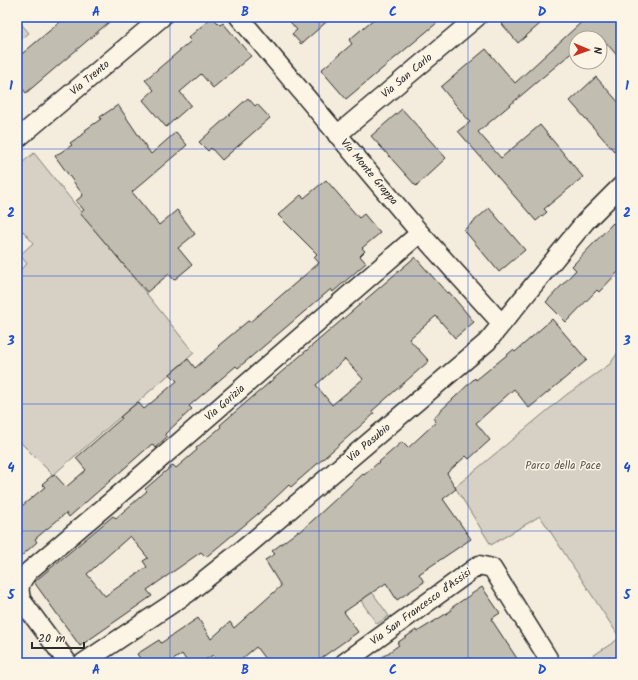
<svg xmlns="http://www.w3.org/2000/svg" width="638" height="680" font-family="Kalam,sans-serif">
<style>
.green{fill:#d6d1c4;stroke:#807e78}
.building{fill:#c2bdb1;stroke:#2b2b2b;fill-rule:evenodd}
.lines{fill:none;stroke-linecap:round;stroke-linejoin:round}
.street-casing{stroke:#2b2b2b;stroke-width:21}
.street{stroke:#fcf5e5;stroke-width:18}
.grid{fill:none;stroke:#1d4ed8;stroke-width:1;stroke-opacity:0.55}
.labels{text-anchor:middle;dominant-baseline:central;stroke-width:3;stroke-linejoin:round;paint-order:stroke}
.street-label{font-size:11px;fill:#2b2b2b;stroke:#fcf5e5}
.park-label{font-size:11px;fill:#565451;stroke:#fcf5e5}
.neatline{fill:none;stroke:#1d4ed8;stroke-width:1.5}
.grid-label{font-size:13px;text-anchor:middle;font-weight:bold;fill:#1d4ed8}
</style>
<rect width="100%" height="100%" fill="#f4edde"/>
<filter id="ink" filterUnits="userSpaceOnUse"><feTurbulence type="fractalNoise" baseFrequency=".025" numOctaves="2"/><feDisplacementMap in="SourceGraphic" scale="8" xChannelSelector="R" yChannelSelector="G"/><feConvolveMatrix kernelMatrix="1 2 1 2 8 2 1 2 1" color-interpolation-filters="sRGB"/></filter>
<g filter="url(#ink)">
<path class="green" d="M17 19 29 33 17 43Z
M34 153 194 353 53 475 17 439V272L27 264 20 255 33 243 23 231 17 236V167Z
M621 348V474L618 476 621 481V663H582L620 638 540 516 491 545 455 487 566 395 610 364Z
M372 592 389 616 377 624 361 601Z"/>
<path class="building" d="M66 17H115L26 93 17 82V58Z
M212 17 220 25 223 23 251 56 213 88 201 74 180 92 191 105 166 127 143 100 154 90 145 80 191 41 188 38Z
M286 17H332L301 44 292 34 297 30Z
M376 17H444L346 99 321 70 352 44 349 40Z
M496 17H548L518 43Z
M587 17H621V60L602 38H576V49L478 132 501 158 540 125 583 177 544 209 547 212 536 221 458 131 470 122 441 87 486 49 515 83Z
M596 77 621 105V144L614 151 570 101Z
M248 98 255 106 257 104 270 118 222 160 211 148 208 151 199 142Z
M118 105 151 154 176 132 187 145 132 192 159 225 177 210 195 234 178 248 192 265 174 280 169 274 147 292 80 213 84 210 76 201 83 195 55 156 72 145 70 143 86 132 85 130 101 119 100 117Z
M402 109 446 158 416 186 371 136Z
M326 180 359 218 364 214 380 233 362 248 365 251 360 256 366 263 333 292 331 289 238 368 236 366 189 406 192 409 165 434 167 437 155 448 152 444 69 517 66 513 35 539 37 542 17 560V510L45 487 42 484 54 474 66 487 86 470 76 458 122 418 120 417 138 402 144 409 177 381 170 374 188 359 195 368 219 347 218 346 248 321 250 322 319 263 314 257 317 254 278 215 301 195 304 198Z
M489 208 525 250 499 272 464 230Z
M613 223 621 231V269L599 292 597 290 566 322 546 302 576 270 572 266Z
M415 257 447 293 449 292 474 322 455 338 436 316 409 339 429 361 372 411 374 414 291 487 289 485 259 513 206 557 201 552 147 590 152 596 80 646 34 582 113 516 116 518 147 491 145 489 173 465 176 468 197 450 196 448 221 427 220 425ZM345 359 363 379 332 405 316 385ZM130 536 148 558 143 561 147 567 105 596 87 574Z
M552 319 587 360 529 408 514 389 476 423 490 440 469 459 466 456 447 473 456 489 443 499 471 539 419 574 424 582 397 600 386 583 344 612 358 632 314 663H268L256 647 237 663H219L213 655 200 663H188L182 654 169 663H143L137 654 159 640 161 643 198 618 211 639 230 622 234 628 281 586 265 560 275 554 272 551 298 531 300 532 363 474 364 475 402 442 408 448 436 422 433 418 475 378 476 380 513 350 515 352Z
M482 587 500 613 491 619 520 663H374L399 645 397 643 416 630 417 632 452 610 451 608Z"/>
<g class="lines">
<defs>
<path id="street" d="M239 17 420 233 502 324
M337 135 477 17
M17 139 162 17
M68 663 22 601C17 588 20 582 29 571L114 499 420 233
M83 663 188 593 247 546 487 342 585 222 621 186
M344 663 479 565 492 568 548 658 546 663"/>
</defs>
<use href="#street" class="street-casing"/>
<use href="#street" class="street"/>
</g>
</g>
<path class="grid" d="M170 17V663M319 17V663M468 17V663M17 149H621M17 276H621M17 404H621M17 531H621"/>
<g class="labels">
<g class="street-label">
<text transform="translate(407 76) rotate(-40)">Via San Carlo</text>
<text transform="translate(90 78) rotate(-40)">Via Trento</text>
<text transform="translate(369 172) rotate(50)">Via Monte Grappa</text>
<text transform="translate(225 403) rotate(-41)">Via Gorizia</text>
<text transform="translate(369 443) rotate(-40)">Via Pasubio</text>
<text transform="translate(421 607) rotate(-36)">Via San Francesco d'Assisi</text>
</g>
<g class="park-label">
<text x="563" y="466">Parco della Pace</text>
</g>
</g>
<rect width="638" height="680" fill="none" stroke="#fcf5e5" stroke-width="44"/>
<g transform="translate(588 50) rotate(92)"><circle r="19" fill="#fcf5e5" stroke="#a8a49b"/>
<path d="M0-3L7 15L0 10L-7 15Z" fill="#c8321e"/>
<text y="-6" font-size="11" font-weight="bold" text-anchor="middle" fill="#2b2b2b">N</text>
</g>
<path d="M32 642v6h52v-6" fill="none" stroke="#2b2b2b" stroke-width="2"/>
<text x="38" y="642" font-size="12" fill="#2b2b2b" stroke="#fcf5e5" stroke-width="3" paint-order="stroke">20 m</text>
<rect x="22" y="22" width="594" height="636" class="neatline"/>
<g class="grid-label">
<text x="96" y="16">A</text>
<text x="245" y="16">B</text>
<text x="393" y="16">C</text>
<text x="542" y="16">D</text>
<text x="11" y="90">1</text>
<text x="627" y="90">1</text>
<text x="11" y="217">2</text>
<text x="627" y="217">2</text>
<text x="11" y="345">3</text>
<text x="627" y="345">3</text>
<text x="11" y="472">4</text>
<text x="627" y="472">4</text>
<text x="11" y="599">5</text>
<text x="627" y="599">5</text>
<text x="96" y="674">A</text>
<text x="245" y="674">B</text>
<text x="393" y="674">C</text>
<text x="542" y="674">D</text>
</g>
</svg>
